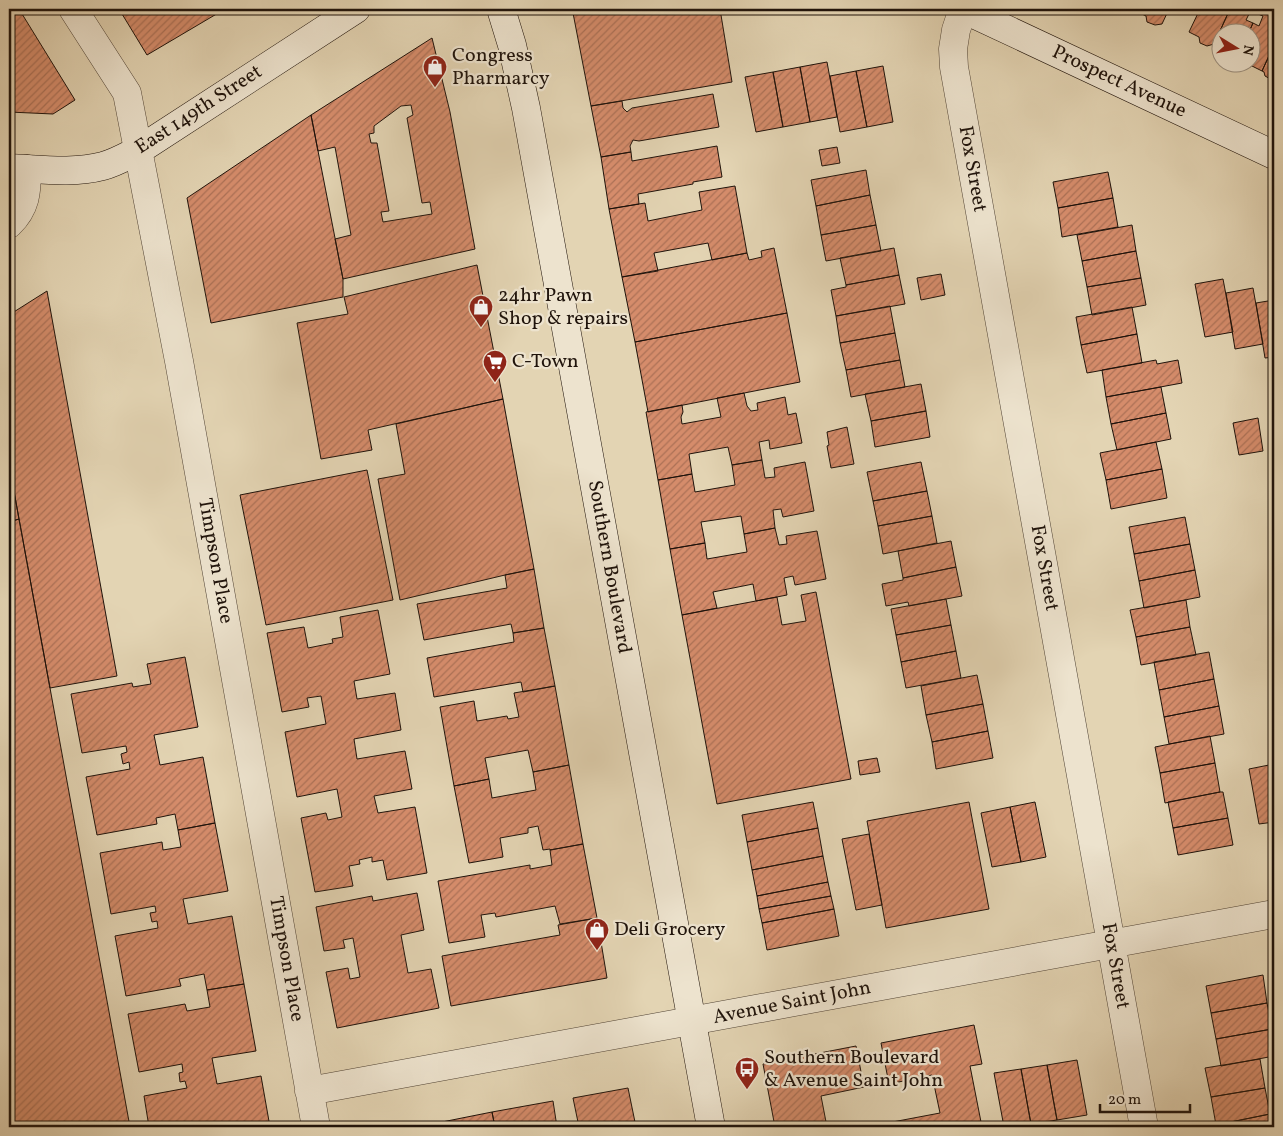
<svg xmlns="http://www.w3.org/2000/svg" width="1283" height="1136" font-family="Vollkorn,serif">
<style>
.building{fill:url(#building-hatch);stroke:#1f130b;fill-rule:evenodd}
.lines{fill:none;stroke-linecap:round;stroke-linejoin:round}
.street-casing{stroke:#504335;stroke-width:29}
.secondary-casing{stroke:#1f130b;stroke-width:29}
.street{stroke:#ede3ce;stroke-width:28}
.secondary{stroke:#ede3ce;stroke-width:28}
.labels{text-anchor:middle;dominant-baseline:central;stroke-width:4.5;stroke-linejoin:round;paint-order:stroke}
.poi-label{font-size:20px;fill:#1f130b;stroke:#ede3ce;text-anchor:start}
.street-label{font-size:20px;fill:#1f130b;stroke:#ede3ce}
</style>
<defs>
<pattern id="building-hatch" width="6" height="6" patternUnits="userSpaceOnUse" patternTransform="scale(1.25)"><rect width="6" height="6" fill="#d58c6b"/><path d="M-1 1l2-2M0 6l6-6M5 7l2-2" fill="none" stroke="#ac7156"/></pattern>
</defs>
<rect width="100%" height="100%" fill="#e3d4b3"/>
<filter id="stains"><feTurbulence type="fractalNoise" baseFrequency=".004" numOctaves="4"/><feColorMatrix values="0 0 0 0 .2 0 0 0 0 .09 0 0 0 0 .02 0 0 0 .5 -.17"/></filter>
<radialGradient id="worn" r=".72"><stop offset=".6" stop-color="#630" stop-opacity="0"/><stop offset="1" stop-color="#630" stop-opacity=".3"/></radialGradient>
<path class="building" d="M9 9H19L75 100 53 114 9 112Z
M119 9H225L147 55Z
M575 9H720L732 82 591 106 573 13Z
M1137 9H1169L1162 24 1155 25 1147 22 1146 16 1136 11Z
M1200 9H1230L1214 44 1207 46 1200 43 1199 37 1189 32Z
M1230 9H1260L1258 14 1251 10 1246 20 1253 23 1249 32H1220V47L1214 44Z
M1260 9H1274V45L1262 71 1252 66 1248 68 1239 64V62H1250V32H1249L1253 23 1259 26 1263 16 1258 14Z
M432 38 450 112 475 249 343 279 335 239 351 235 335 147 318 151 311 115ZM411 105 413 115 407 118 422 203 430 202 432 214 383 222 381 212 389 211 377 143H371L369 134 374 133V126L401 106Z
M1274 45V81L1265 76 1264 72 1262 71Z
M827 62 837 117 810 122 800 67Z
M883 66 893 122 867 127 856 71Z
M800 67 810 122 783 127 773 72Z
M856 71 867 127 840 132 830 76Z
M773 72 783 127 756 132 745 77Z
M713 94 719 127 639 141 633 140 630 146 631 152 601 157 591 106 622 101 623 108 627 112 632 108Z
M311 115 343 279V297L211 323 187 198Z
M717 146 722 177 693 182V184L638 194 639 204 609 209 601 157 631 152 632 161Z
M837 147 840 163 822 166 819 150Z
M866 170 870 195 816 206 811 180Z
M1108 172 1113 198 1058 208 1053 182Z
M735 186 747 253 712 260 708 243 654 253 658 271 622 277 609 209 645 203 648 221 702 210 699 192Z
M870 195 876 225 821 235 816 206Z
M1113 198 1118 227 1062 237 1058 208Z
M876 225 881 251 826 261 821 235Z
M1132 225 1136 251 1082 261 1077 235Z
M774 248 787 313 635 342 622 277 747 253 749 260 762 257 761 251Z
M894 248 899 275 846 285 840 258Z
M1136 251 1141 278 1087 287 1082 261Z
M477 265 503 399 368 430 372 450 321 459 297 323 348 314 344 297Z
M941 274 945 295 921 300 917 278Z
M899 275 905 304 836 316 831 290 846 287V285Z
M1141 278 1146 305 1092 315 1087 287Z
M1223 279 1233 332 1205 337 1195 284Z
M1253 288 1263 344 1235 349 1226 293Z
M47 291 117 676 50 688 9 464V315Z
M1274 300V357L1265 358 1256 303Z
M890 306 895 333 840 343 836 316Z
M1132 307 1137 334 1081 345 1076 317Z
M787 313 800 382 648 412 635 342Z
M895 333 900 360 846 370 840 343Z
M1137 334 1142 363 1087 373 1081 345Z
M900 360 905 387 851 397 846 370Z
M1156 360 1157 364 1178 360 1182 383 1106 397 1102 370Z
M921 384 926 411 871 421 865 394Z
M1161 387 1166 413 1111 424 1106 397Z
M744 393 747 406 751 411 758 410 757 403 785 397 788 415 796 413 802 443 770 449 769 440 759 442 762 460 732 465 728 447 689 454 692 474 658 480 646 412 682 405 683 412 681 417 682 424 721 417 717 398Z
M503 399 534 569 505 575 400 600 378 479 405 474 396 424Z
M926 411 930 437 875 447 871 421Z
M1166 413 1171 439 1117 450 1111 424Z
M1258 418 1263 451 1239 455 1233 423Z
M847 427 854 464 831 468 827 446 829 445 827 432Z
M1156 442 1162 469 1106 480 1100 453Z
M762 460 765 478 775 477 774 468 805 462 814 511 783 517 781 509 773 510 775 528 744 534 741 516 701 522 705 543 670 549 658 480 692 474 695 492 735 485 732 465Z
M921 462 927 491 873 501 867 472Z
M9 464 19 519 9 522Z
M1162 469 1167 498 1111 509 1106 480Z
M367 470 393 600 266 625 240 495Z
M927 491 932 516 878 526 873 501Z
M932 516 937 543 883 554 878 526Z
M1185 517 1190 544 1134 554 1129 527Z
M19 519 50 688 130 1127H9V522Z
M775 528 779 545 787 544 786 536 817 531 826 579 795 585 793 576 784 578 787 595 756 601 753 584 713 592 717 608 682 615 670 549 705 543 707 559 747 552 744 534Z
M951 541 956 567 903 578 898 551Z
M1190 544 1195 570 1139 581 1134 554Z
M956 567 962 596 909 606 908 602 886 606 882 584 903 580V578Z
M534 569 544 628 513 633 511 624 424 640 417 604 507 588 505 575Z
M1195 570 1200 597 1144 608 1139 581Z
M816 592 851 779 717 804 682 615 777 597 782 625 806 621 801 595Z
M946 599 951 625 896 635 891 609Z
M1186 600 1190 627 1136 637 1130 610Z
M378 610 390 674 354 681 357 699 395 693 401 730 354 739 357 759 405 751 412 789 374 796 378 813 415 807 427 873 387 880 383 860 372 862V857L359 860 360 864 349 866 353 886 315 892 301 818 326 813 328 820 342 817 337 789 297 797 285 732 326 724 321 696 307 698 309 707 282 712 267 633 304 627 308 648 333 643 332 639 343 637 340 617Z
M951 625 956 651 901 662 896 635Z
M1190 627 1196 655 1141 665 1136 637Z
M544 628 555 686 523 692 521 682 434 697 427 658 514 642 513 633Z
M956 651 961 678 906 688 901 662Z
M1209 652 1214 679 1159 690 1154 662Z
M185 657 198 727 154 735 160 765 203 757 215 823 178 830 175 814 156 818 157 824 97 835 86 777 130 769 129 762 123 764 121 754 127 752 126 746 82 753 71 694 132 683 133 687 151 684 147 664Z
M977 675 983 704 926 715 921 686Z
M1214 679 1219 706 1164 717 1159 690Z
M555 686 569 765 533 772 528 750 485 758 489 779 454 786 440 707 474 701 477 721 507 716 508 719 519 717 514 693Z
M983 704 988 731 932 742 926 715Z
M1219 706 1224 734 1169 744 1164 717Z
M988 731 993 758 936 769 932 742Z
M1210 736 1215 763 1160 773 1155 747Z
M877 758 880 772 860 775 858 761Z
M1215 763 1220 792 1165 803 1160 773Z
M1274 764V822L1259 824 1249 769Z
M569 765 583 844 550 850V849L543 850 538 826 528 828V833L500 838 503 857 469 863 454 786 489 779 492 798 536 790 533 772Z
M1220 792H1223L1228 818 1173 828 1168 802Z
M813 802 818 828 747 842 742 815Z
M969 802 989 909 886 928 867 821Z
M1035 802 1046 857 1021 862 1010 807Z
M1010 807 1021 862 992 867 981 813Z
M1228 818 1233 845 1178 855 1173 828Z
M215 823 228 891 183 899 188 924 232 916 244 984 207 990 204 974 179 979 181 986 126 996 115 936 158 928 157 921 152 922 150 913 156 912 155 906 111 914 100 853 162 842 163 850 181 847 178 830Z
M818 828 823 856 752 870 747 842Z
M869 834 882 905 856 910 842 839Z
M583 844 597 918 560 924 555 906 496 917 495 913 481 915 485 937 449 943 438 881 530 865V869L552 865 550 850Z
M823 856 828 882 757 896 752 870Z
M828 882 831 896 759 909 757 896Z
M417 893 424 930 401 935 408 973 431 969 439 1008 337 1028 326 972 348 968 350 979 360 977 353 938 343 940 345 948 324 951 316 907 372 896 373 901Z
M831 896 834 909 762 923 759 909Z
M834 909 839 936 767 950 762 923Z
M597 918 607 978 451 1006 442 956 560 935 558 925Z
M1263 975 1267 1003 1211 1013 1206 986Z
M244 984 256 1051 212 1058 217 1084 261 1076 270 1127H149L144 1096 187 1088 185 1081 180 1082 179 1073 183 1072 182 1064 139 1072 128 1014 185 1004 187 1011 210 1007 207 990Z
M1267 1003 1272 1029 1216 1039 1211 1013Z
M974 1025 982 1064 970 1066 982 1127H866L940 1113 932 1075 889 1084 881 1043Z
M1272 1029 1274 1041V1056L1221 1066 1216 1039Z
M856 1046 864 1087 821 1096 827 1127H775L763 1064Z
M1260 1059 1265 1088 1211 1097 1205 1068Z
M1077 1060 1087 1115 1057 1120 1047 1065Z
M1047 1065 1057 1120 1031 1124 1021 1069Z
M1021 1069 1031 1124 1012 1127H1004L994 1073Z
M628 1088 636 1127H579L573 1098Z
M1265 1088 1270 1114 1216 1125 1211 1097Z
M553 1101 557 1127H495L492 1112Z
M492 1112 495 1127H433L432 1124Z
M1270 1114 1273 1127H1216V1125Z"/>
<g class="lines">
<defs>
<path id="street" d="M73 9 127 93 179 361 316 1127
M963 9 956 30 953 49 954 67 1144 1127
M9 224C26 208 27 192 27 169
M309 1091 1274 914"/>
<path id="secondary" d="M501 9 512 45 526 108 711 1127
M963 9 1274 155
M9 168C39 169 73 174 103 166 115 163 127 156 139 150L356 9"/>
</defs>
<use href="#street" class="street-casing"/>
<use href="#secondary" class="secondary-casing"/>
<use href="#street" class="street"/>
<use href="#secondary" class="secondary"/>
</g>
<defs>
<symbol id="shop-pin" viewBox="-11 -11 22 30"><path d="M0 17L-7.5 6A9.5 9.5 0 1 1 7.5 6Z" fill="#8f2418" stroke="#ede3ce"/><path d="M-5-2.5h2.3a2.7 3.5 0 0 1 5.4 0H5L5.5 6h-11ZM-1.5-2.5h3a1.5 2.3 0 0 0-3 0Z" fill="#fff"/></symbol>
<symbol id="supermarket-pin" viewBox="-11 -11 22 30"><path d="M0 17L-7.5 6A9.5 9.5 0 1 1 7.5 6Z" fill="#8f2418" stroke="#ede3ce"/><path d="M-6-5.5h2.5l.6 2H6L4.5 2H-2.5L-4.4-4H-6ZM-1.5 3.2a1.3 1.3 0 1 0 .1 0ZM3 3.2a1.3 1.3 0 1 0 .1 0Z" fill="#fff"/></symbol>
<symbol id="bus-pin" viewBox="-11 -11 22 30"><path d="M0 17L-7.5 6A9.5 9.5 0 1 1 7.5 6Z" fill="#8f2418" stroke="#ede3ce"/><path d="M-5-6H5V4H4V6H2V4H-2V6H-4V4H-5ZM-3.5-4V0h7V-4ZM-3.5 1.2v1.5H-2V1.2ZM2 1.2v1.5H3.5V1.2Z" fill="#fff"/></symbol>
</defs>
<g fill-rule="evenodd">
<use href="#shop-pin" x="421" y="53" width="28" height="38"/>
<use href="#shop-pin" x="467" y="293" width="28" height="38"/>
<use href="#supermarket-pin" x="481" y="348" width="28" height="38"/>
<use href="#shop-pin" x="583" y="916" width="28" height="38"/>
<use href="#bus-pin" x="733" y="1055" width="28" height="38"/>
</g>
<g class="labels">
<g class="poi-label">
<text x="452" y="56">Congress<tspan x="452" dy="23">Pharmarcy</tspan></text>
<text x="498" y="296">24hr Pawn<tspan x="498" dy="23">Shop &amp; repairs</tspan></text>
<text x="512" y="362">C-Town</text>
<text x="614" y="930">Deli Grocery</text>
<text x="764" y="1058">Southern Boulevard<tspan x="764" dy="23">&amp; Avenue Saint John</tspan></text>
</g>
<g class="street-label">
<text transform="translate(1119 82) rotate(25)">Prospect Avenue</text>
<text transform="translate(199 110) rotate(-33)">East 149th Street</text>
<text transform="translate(972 169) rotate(80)">Fox Street</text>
<text transform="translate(215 561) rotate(80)">Timpson Place</text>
<text transform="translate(609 567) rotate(80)">Southern Boulevard</text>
<text transform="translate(1044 568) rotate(80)">Fox Street</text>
<text transform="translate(286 959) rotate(80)">Timpson Place</text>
<text transform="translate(1115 966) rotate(80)">Fox Street</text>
<text transform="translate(792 1003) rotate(-11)">Avenue Saint John</text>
</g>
</g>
<rect width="1283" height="1136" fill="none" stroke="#e3d4b3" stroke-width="30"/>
<rect x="10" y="10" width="1263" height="1116" fill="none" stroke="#1f130b" stroke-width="2.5"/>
<rect x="15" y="15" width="1253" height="1106" fill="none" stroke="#1f130b"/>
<g transform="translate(1236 48) rotate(100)"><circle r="24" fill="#ede3ce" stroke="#9b9080"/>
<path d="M0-4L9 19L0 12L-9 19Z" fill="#8f2418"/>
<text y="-8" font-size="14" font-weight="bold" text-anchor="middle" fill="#1f130b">N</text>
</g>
<path d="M1100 1104v8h90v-8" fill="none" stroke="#1f130b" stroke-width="2.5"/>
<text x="1108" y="1104" font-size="15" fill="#1f130b" stroke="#ede3ce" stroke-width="4" paint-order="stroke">20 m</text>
<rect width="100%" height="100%" filter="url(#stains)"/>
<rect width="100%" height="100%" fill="url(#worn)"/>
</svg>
